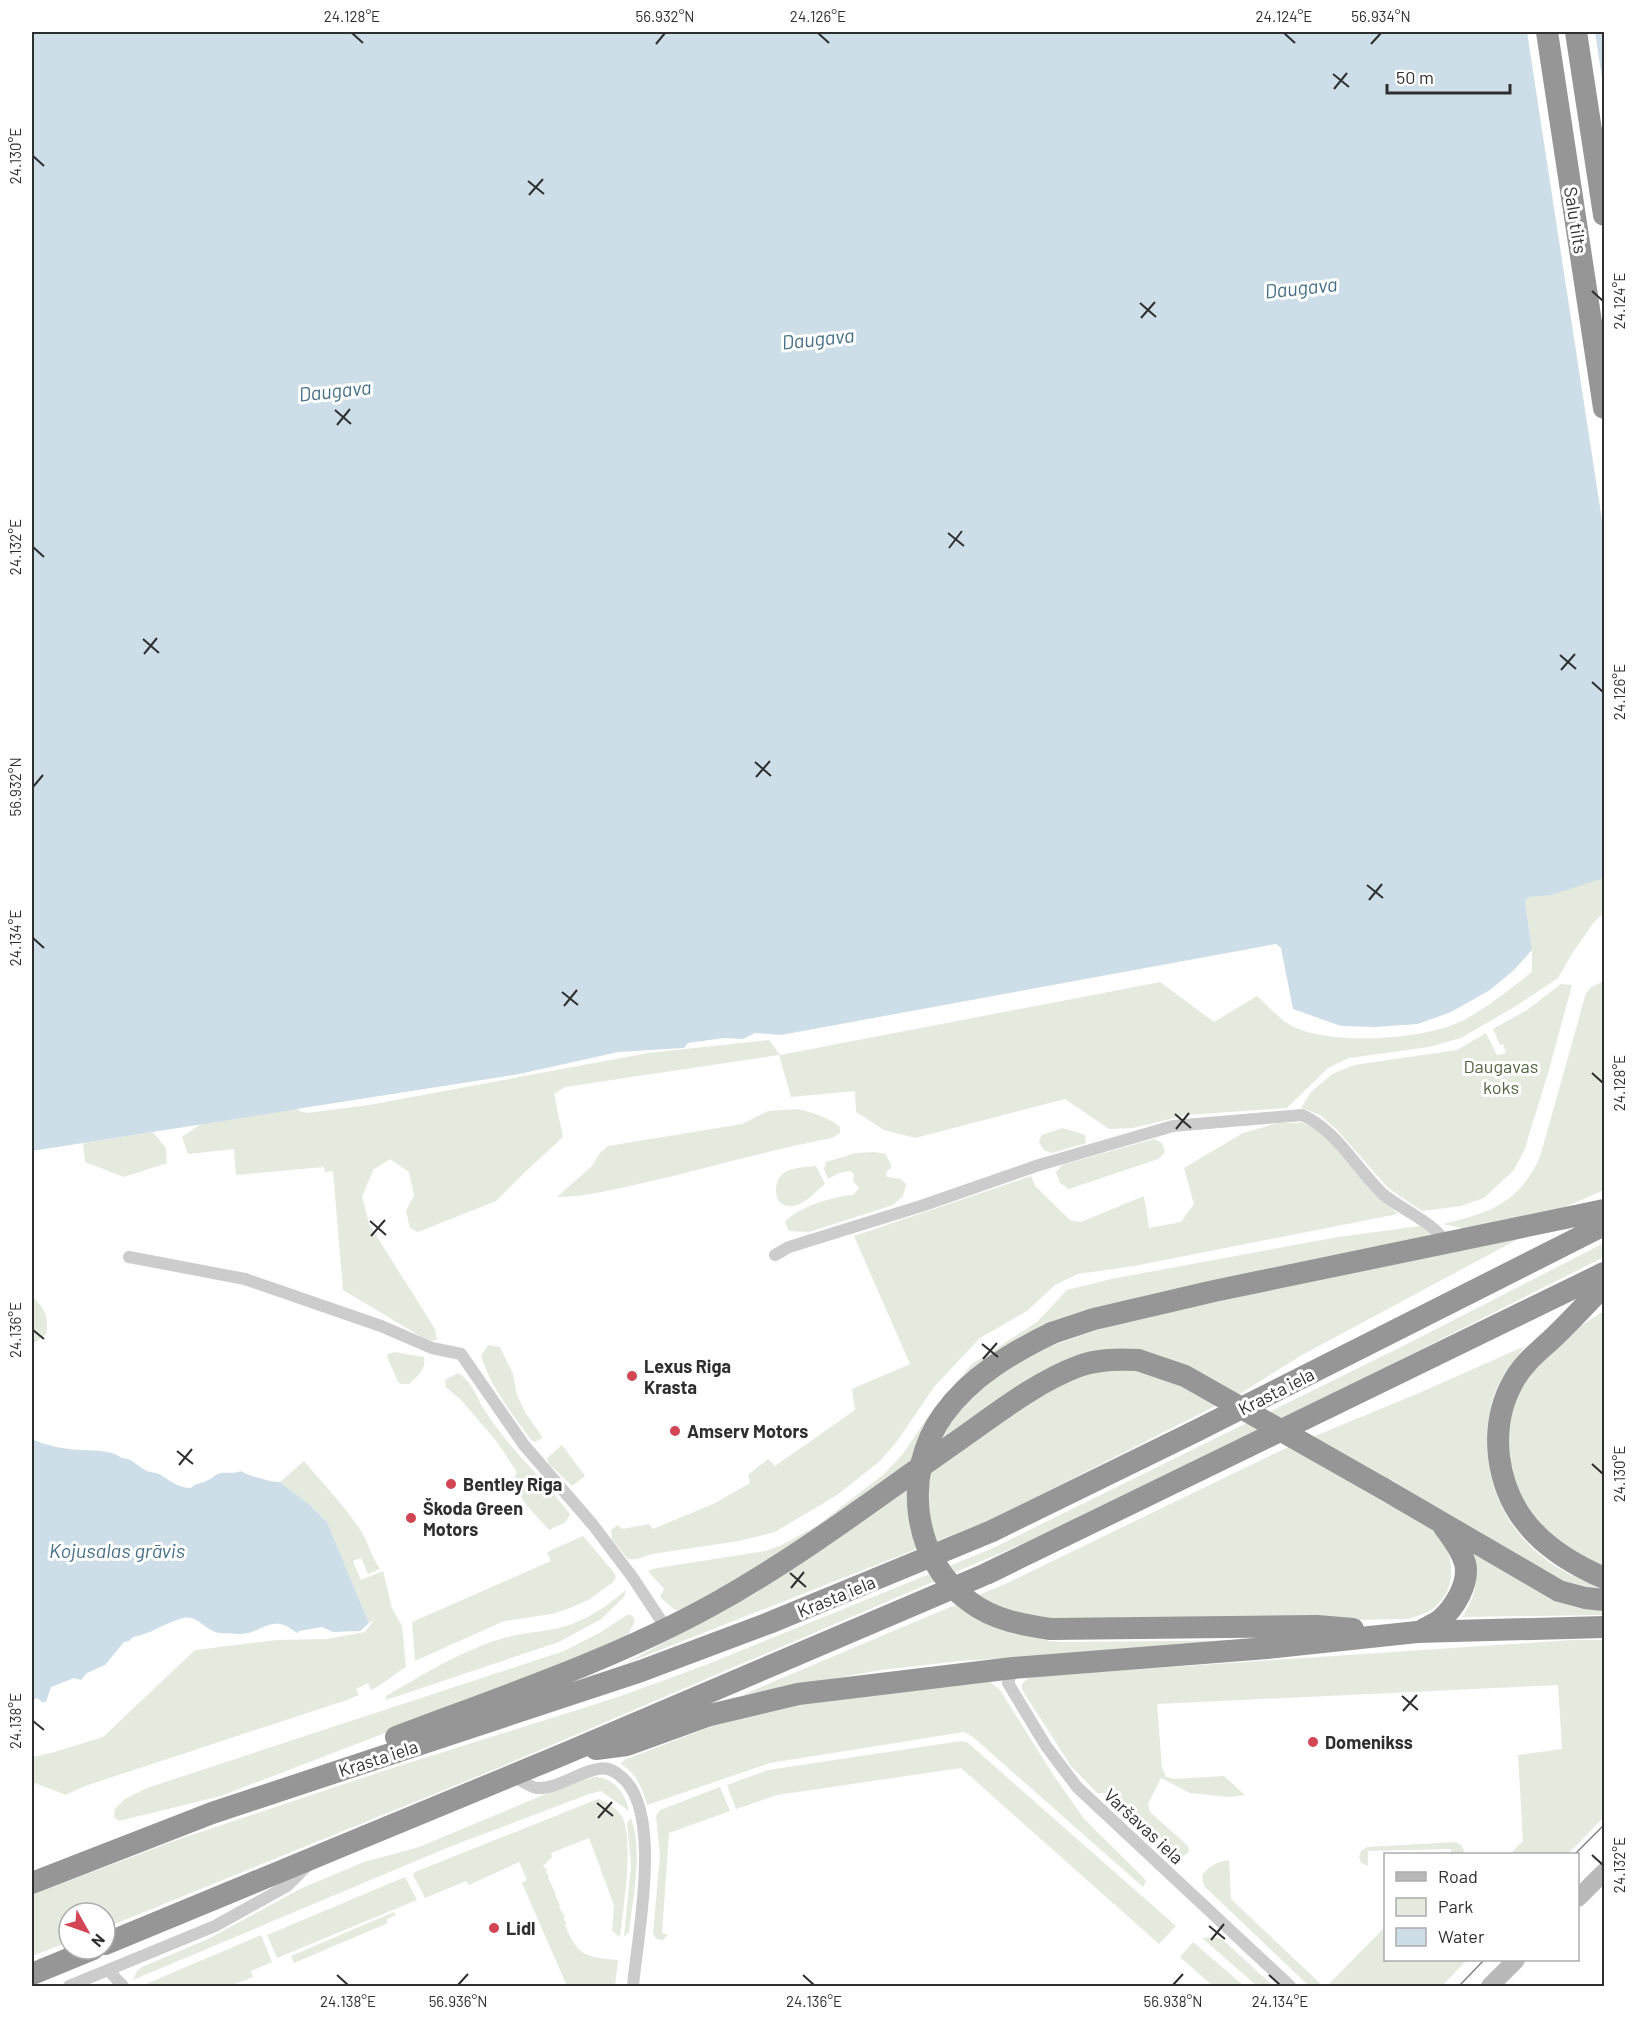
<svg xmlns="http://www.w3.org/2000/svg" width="1636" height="2018" font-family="Barlow,sans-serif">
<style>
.green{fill:#e5eade}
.water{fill:#cddee8}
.pier{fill:#fff}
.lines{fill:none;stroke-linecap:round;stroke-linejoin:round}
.street{stroke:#ccc;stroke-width:12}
.secondary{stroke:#b9b9b9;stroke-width:18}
.highway{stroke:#969696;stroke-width:22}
.tram{stroke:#848484;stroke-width:1.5}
.highway-bridge{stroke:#969696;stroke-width:22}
.ticks{fill:none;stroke:#2f2f2f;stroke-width:2}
.poi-dot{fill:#d14554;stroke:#fff;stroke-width:2}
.labels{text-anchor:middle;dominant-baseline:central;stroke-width:6;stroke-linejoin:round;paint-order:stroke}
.street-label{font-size:18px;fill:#2f2f2f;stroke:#fff}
.park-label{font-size:18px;fill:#536641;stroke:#fff}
.poi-label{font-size:18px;font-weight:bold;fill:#2f2f2f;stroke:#fff;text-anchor:start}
.water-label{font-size:20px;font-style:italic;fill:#467088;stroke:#fff}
.neatline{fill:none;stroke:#2f2f2f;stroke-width:2}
.ticks-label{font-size:15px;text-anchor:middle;fill:#2f2f2f}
</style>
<rect width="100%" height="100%" fill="#fff"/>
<path class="green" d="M1604 877V913L1594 922 1573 952 1558 978 1516 1006 1461 1038 1429 1047 1349 1058 1328 1068 1287 1108 1187 1115 1133 1128 1109 1129 1065 1099 915 1138 884 1130 856 1112 855 1091 791 1097 779 1055 565 1087 554 1094 563 1137 522 1175 496 1201 418 1232 410 1228 406 1211 414 1195 409 1172 390 1159 373 1170 362 1197 369 1224 435 1329 437 1339 434 1341 425 1339 343 1290 333 1171 325 1172 324 1167 236 1175 234 1149 188 1154 182 1137 201 1124 297 1109 307 1113 369 1105 648 1053 769 1040 780 1055 1160 982 1214 1022 1257 996C1268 1006 1279 1019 1292 1026 1330 1046 1426 1040 1464 1020 1488 1007 1510 989 1532 972V950L1525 901 1529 897Z
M1604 981V1190L1558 1210 1470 1230 1443 1224C1490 1213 1519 1203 1540 1157L1586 993 1591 987Z
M1561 984 1572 985 1549 1070 1524 1151 1513 1171 1484 1198 1461 1206 1422 1211 1388 1188 1337 1130 1320 1115 1301 1108 1311 1092 1332 1074 1354 1065 1457 1050 1486 1033 1497 1055 1506 1053 1503 1044 1500 1045 1493 1029 1527 1010Z
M798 1109C813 1113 828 1117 840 1127V1133L832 1138C768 1150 706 1169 643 1183 616 1189 585 1197 557 1197L592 1166 600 1153 608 1146 742 1124 768 1111Z
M1278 1123H1303L1322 1132 1367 1186 1398 1214 1134 1266 1078 1274 1055 1285 1027 1311 980 1338 934 1387 898 1440 880 1461 837 1495 775 1532 739 1541 652 1554 637 1559H628L612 1540 611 1530 618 1525 622 1529 649 1524 653 1529 713 1504 750 1483 748 1475 768 1459 775 1466 855 1410 852 1389 910 1364 854 1236 1031 1176 1036 1187 1070 1220 1081 1222 1144 1196 1149 1228 1181 1222 1194 1204 1184 1168 1243 1133Z
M1063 1128 1085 1135 1086 1143 1052 1153 1044 1150 1039 1142 1041 1135Z
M153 1132 166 1148 167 1163 124 1177 85 1162 83 1143Z
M1154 1139 1162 1143 1165 1152 1158 1159 1069 1189 1060 1183 1056 1172 1062 1165Z
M875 1152 885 1154 891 1164V1168L886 1172 887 1177 901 1179 906 1184 903 1196 893 1205 809 1232 789 1231 785 1222C798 1207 834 1196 853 1195L859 1188 853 1181 854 1174 850 1171 839 1173 828 1179 824 1169 826 1162 856 1153Z
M816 1166 825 1184C815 1192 803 1207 789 1206 772 1205 773 1180 784 1173 793 1167 806 1167 816 1166Z
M1420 1226 1429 1233 1430 1239 1052 1333 1057 1344 1120 1322 1520 1238 1302 1355 1243 1392 993 1519 622 1665 756 1593 1016 1411 1057 1386 1140 1350C1112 1347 1089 1351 1063 1361L763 1566 688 1608 675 1610 660 1597 664 1589 648 1571 657 1568 765 1551 780 1546 818 1525 884 1474 902 1455 932 1411 972 1364 1037 1322 1067 1290 1111 1279 1338 1237Z
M1604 1243V1257L1386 1367 1024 1543 503 1766 105 1928V1913H69V1942L32 1956V1895L174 1841 386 1770 615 1698 703 1666 991 1549 1405 1345Z
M32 1297C45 1306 49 1319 46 1334L32 1345Z
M1604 1311V1568L1561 1548 1523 1504 1512 1479 1508 1452 1509 1425 1516 1396 1529 1373 1567 1335Z
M488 1345 500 1347 513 1374 517 1395 525 1412 543 1438 535 1442 531 1440C512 1413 491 1388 481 1356Z
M1525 1346C1511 1364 1496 1383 1491 1405 1472 1490 1521 1566 1604 1587V1594L1575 1588 1541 1573 1390 1479 1378 1499C1396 1509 1416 1517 1432 1529 1454 1547 1459 1584 1438 1604 1430 1613 1420 1615 1409 1619L1069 1624 1051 1629 1048 1641 1063 1642 1278 1640 1129 1651 960 1661 881 1670 742 1695 1007 1583 1286 1448 1419 1393Z
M394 1352 424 1357C426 1370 418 1376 409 1384H401L398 1382 387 1357 388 1354Z
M458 1373C470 1380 476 1394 482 1406 506 1446 542 1477 570 1514L566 1522 549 1530 528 1507 512 1484 517 1472 497 1442 462 1401 446 1387 445 1380Z
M562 1445 585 1476 572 1486 549 1464 547 1458Z
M304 1461C323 1484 345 1506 361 1531 369 1543 370 1555 380 1569L368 1574 361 1558 353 1561 361 1580 383 1571 392 1608 402 1626 406 1667C394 1674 384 1684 371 1690L368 1683 356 1689 359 1695 347 1700 85 1786 66 1795 32 1782V1757L51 1753 103 1737 195 1650 276 1640 327 1639 365 1632 374 1620 369 1623 327 1522 310 1505 280 1482Z
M583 1536 612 1570 616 1576 613 1582 590 1599 570 1608 552 1614 504 1621 415 1661 412 1622 551 1561 547 1552Z
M1472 1553 1551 1599 1576 1607 1604 1611V1615L1462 1617C1476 1596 1480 1578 1472 1553Z
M626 1590 624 1597 601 1619 559 1642 386 1700V1696C424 1674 464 1649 507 1637 526 1632 547 1632 566 1626 589 1619 608 1605 626 1590Z
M627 1615H632L635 1621 628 1635 617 1644 221 1796 119 1821 114 1817 115 1809 125 1799 147 1788 564 1651 601 1632Z
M1571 1640H1604V1817L1568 1854H1510L1523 1841 1518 1755 1562 1749 1558 1685 1157 1704 1162 1768 1166 1777 1174 1779 1224 1776 1245 1795 1229 1797 1190 1793 1161 1778 1148 1804 1150 1812 1188 1846 1189 1852 1182 1857 1175 1856 1107 1793H1097L1071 1766 1022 1690V1684L1028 1678 1037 1676Z
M981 1679 990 1682 1000 1690 1054 1776 1085 1820 1142 1876 1146 1881 1143 1887 973 1737 964 1732 770 1763 647 1805C642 1788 637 1774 621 1764L624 1760 723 1722 771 1708Z
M961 1741 967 1742 1176 1926 1159 1944 961 1768 777 1795 736 1809 727 1785 768 1770Z
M596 1777C614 1778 626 1794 629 1811L601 1791 589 1794 449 1847 133 1980 137 1971 142 1967 208 1939 302 1888 364 1862 419 1847 577 1781Z
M720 1787 730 1811 669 1833 662 1933 668 1935 663 1940C657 1940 655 1938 653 1933L660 1856 656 1816 660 1810Z
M598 1799C605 1801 616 1808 621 1815 635 1834 623 1912 620 1937L612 1931 614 1905 589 1838 551 1853 552 1857 543 1866 547 1870 546 1872 549 1876 548 1878 556 1894 555 1895 560 1905 559 1907 565 1917 563 1919 567 1923 565 1925C578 1957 586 1957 618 1960L615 1986H567L522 1883 527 1880 519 1862 469 1885 466 1881 425 1898 413 1875 415 1872Z
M631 1818C643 1853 633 1896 629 1932L624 1937 631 1865 627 1823Z
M1456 1842 1462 1846 1465 1854H1451V1849L1368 1851V1866L1361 1863 1359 1857 1361 1851 1367 1847Z
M1229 1860 1231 1899 1323 1986H1309L1204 1886 1202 1876C1209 1865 1217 1862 1229 1860Z
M405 1877 417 1900 277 1958 267 1935Z
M394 1912 396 1915 387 1919 388 1923 294 1963 291 1956Z
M1385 1927 1386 1960H1467L1442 1986H1327Z
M261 1935 272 1962 251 1971 253 1977 230 1986H148L146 1984Z
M1213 1937 1222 1939 1273 1986H1257L1202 1938Z
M1193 1942 1244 1986H1213L1180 1957Z"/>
<path class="water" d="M32 32H1604V878L1551 895 1529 897 1525 901 1532 950 1514 970 1490 990 1451 1012 1418 1024 1376 1027 1341 1026 1293 1009 1281 948 1276 944 781 1035 755 1033 743 1039 724 1038 688 1043 684 1048 618 1052 515 1075 32 1151Z
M32 1439C47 1446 67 1450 84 1450 96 1451 112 1450 122 1458 132 1458 138 1467 147 1471 151 1473 156 1472 161 1475 170 1481 179 1488 191 1488 196 1482 202 1484 208 1480 213 1478 215 1474 221 1473 228 1472 233 1474 241 1471 246 1475 274 1483 280 1482L310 1505 327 1522 369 1623 360 1631 333 1632 322 1627 299 1631 297 1633C271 1611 262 1635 238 1634 232 1633 221 1634 215 1632 204 1628 196 1615 183 1618 166 1622 149 1635 133 1637L129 1641 124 1642 105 1665 87 1673 81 1680 74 1678 51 1687 46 1702H42L37 1698 32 1701Z"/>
<path class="pier" d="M1527 32H1595L1604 91V533Z
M539 1070 515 1078 302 1112 297 1109 515 1075Z"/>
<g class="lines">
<path class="street" d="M775 1255 789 1247 921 1206 1039 1165 1173 1126 1302 1115C1337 1130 1356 1169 1384 1195 1401 1209 1438 1225 1445 1243
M129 1257 245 1279 381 1326 432 1348 461 1354 524 1445 593 1525 633 1578 666 1628
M1013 1668 1008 1683 1046 1746 1077 1787 1290 1986
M512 1775C519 1779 529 1787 537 1788 558 1789 578 1772 598 1769 606 1767 613 1770 619 1775 665 1807 637 1937 633 1986
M109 1971 123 1986
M69 1986 215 1926 287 1886 307 1866"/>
<path class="secondary" d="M1578 1898 1604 1872
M1490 1986 1516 1960"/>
<path class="highway" d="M1547 32 1604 408
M1576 32 1604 215
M1604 1286C1587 1303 1571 1321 1553 1338 1538 1352 1523 1363 1513 1382 1500 1405 1496 1430 1499 1457 1507 1520 1549 1554 1604 1578
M1052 1333 1094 1319 1214 1291 1604 1210
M1384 1489 1559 1591 1585 1598 1604 1600
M1051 1629 1317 1626 1353 1629
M1419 1632C1425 1628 1433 1625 1439 1621 1454 1609 1470 1583 1465 1563 1461 1549 1452 1538 1444 1527
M396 1737C504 1696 613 1660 714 1604 799 1557 877 1497 956 1442 995 1415 1034 1383 1079 1366 1098 1359 1118 1359 1138 1360
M596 1749 627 1745 710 1715 798 1694 1013 1668 1267 1648 1417 1632 1604 1627
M32 1883 212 1813 641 1671 769 1623 992 1531 1194 1432 1604 1225
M105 1944 564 1754 986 1574 1604 1273
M32 1974 93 1949"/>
<path class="tram" d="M1575 1854 1604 1825
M1459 1986 1484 1960"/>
<path class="highway-bridge" d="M1138 1360 1185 1376 1384 1489
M1051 1629C1023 1625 994 1620 970 1602 911 1559 902 1473 943 1415 970 1377 1011 1353 1052 1333"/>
</g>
<path class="ticks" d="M352 33 363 43M818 33 829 43M1284 33 1295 43M656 44 665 33M1371 44 1381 33M1333 74 1349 87M1334 89 1347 73M33 156 44 166M528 181 544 194M529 195 543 179M1592 291 1603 301M1140 303 1156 317M1141 318 1155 302M335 410 351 424M337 425 350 409M948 533 964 546M33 547 44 557M949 548 962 531M143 639 159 653M144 654 157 638M1560 655 1576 669M1561 670 1575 654M1592 682 1603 692M755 762 771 776M756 777 770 761M33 787 43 775M1367 885 1383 898M1369 900 1382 884M33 938 44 948M562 992 578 1005M564 1006 577 990M1592 1073 1603 1083M1175 1114 1191 1128M1176 1129 1189 1113M370 1221 386 1235M371 1236 385 1220M33 1330 44 1339M982 1344 998 1357M983 1359 997 1343M177 1451 193 1464M1592 1464 1603 1474M179 1465 192 1449M790 1573 806 1587M791 1588 804 1572M1402 1696 1418 1710M1403 1711 1417 1695M33 1721 44 1730M597 1803 613 1816M598 1818 612 1802M1592 1855 1603 1865M1209 1926 1225 1939M1211 1940 1224 1924M337 1975 348 1985M803 1975 814 1985M1269 1975 1280 1985M458 1985 468 1974M1173 1985 1183 1974"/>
<g class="poi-dot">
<circle cx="632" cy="1376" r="6"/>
<circle cx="675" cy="1431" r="6"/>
<circle cx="451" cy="1484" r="6"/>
<circle cx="411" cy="1518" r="6"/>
<circle cx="1313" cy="1742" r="6"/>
<circle cx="494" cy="1928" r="6"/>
</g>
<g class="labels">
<g class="street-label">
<text transform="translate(1576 220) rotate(81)">Salu tilts</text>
<text transform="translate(1276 1391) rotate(-27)">Krasta iela</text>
<text transform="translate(836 1596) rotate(-22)">Krasta iela</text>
<text transform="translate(378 1758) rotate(-18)">Krasta iela</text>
<text transform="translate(1144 1826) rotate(43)">Varšavas iela</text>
</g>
<g class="park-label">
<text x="1501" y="1066">Daugavas<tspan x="1501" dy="21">koks</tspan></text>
</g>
<g class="poi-label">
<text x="644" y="1366">Lexus Riga<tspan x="644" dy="21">Krasta</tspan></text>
<text x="687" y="1431">Amserv Motors</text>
<text x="463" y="1484">Bentley Riga</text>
<text x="423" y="1508">Škoda Green<tspan x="423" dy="21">Motors</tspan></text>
<text x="1325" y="1742">Domenikss</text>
<text x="506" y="1928">Lidl</text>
</g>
<g class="water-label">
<text transform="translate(1301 287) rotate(-6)">Daugava</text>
<text transform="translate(818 338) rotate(-6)">Daugava</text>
<text transform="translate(335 390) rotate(-6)">Daugava</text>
<text x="117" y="1550">Kojusalas grāvis</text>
</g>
</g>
<rect width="1636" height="2018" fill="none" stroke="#ffffff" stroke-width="66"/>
<rect x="1384" y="1853" width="195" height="108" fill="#ffffff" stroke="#acacac" stroke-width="1.5"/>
<rect x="1396" y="1872" width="30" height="9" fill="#b9b9b9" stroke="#acacac" stroke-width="1.5"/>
<text x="1438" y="1883" font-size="18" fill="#2f2f2f">Road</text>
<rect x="1396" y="1898" width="30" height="18" fill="#e5eade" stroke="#acacac" stroke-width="1.5"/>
<text x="1438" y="1913" font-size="18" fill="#2f2f2f">Park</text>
<rect x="1396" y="1928" width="30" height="18" fill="#cddee8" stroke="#acacac" stroke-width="1.5"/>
<text x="1438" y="1943" font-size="18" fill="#2f2f2f">Water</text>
<g transform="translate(87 1931) rotate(130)"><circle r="28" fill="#ffffff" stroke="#acacac" stroke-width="1.5"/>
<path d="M0-4.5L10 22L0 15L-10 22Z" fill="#d14554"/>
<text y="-9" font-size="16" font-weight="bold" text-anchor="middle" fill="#2f2f2f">N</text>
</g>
<path d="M1387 84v9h123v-9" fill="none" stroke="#2f2f2f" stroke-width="3"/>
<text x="1396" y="84" font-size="18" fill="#2f2f2f" stroke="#ffffff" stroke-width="4.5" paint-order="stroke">50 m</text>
<rect x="33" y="33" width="1570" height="1952" class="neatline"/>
<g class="ticks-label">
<text x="352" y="22">24.128°E</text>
<text x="665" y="22">56.932°N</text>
<text x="818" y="22">24.126°E</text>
<text x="1284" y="22">24.124°E</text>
<text x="1381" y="22">56.934°N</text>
<text transform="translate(16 156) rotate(-90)" y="5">24.130°E</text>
<text transform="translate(1620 301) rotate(-90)" y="5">24.124°E</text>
<text transform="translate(16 547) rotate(-90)" y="5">24.132°E</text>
<text transform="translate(1620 692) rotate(-90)" y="5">24.126°E</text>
<text transform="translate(16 787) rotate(-90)" y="5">56.932°N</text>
<text transform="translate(16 938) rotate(-90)" y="5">24.134°E</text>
<text transform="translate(1620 1083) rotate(-90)" y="5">24.128°E</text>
<text transform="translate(16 1330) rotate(-90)" y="5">24.136°E</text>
<text transform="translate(1620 1474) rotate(-90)" y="5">24.130°E</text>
<text transform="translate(16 1721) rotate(-90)" y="5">24.138°E</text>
<text transform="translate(1620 1865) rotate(-90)" y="5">24.132°E</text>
<text x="348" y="2007">24.138°E</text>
<text x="458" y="2007">56.936°N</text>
<text x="814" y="2007">24.136°E</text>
<text x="1173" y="2007">56.938°N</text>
<text x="1280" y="2007">24.134°E</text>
</g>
</svg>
